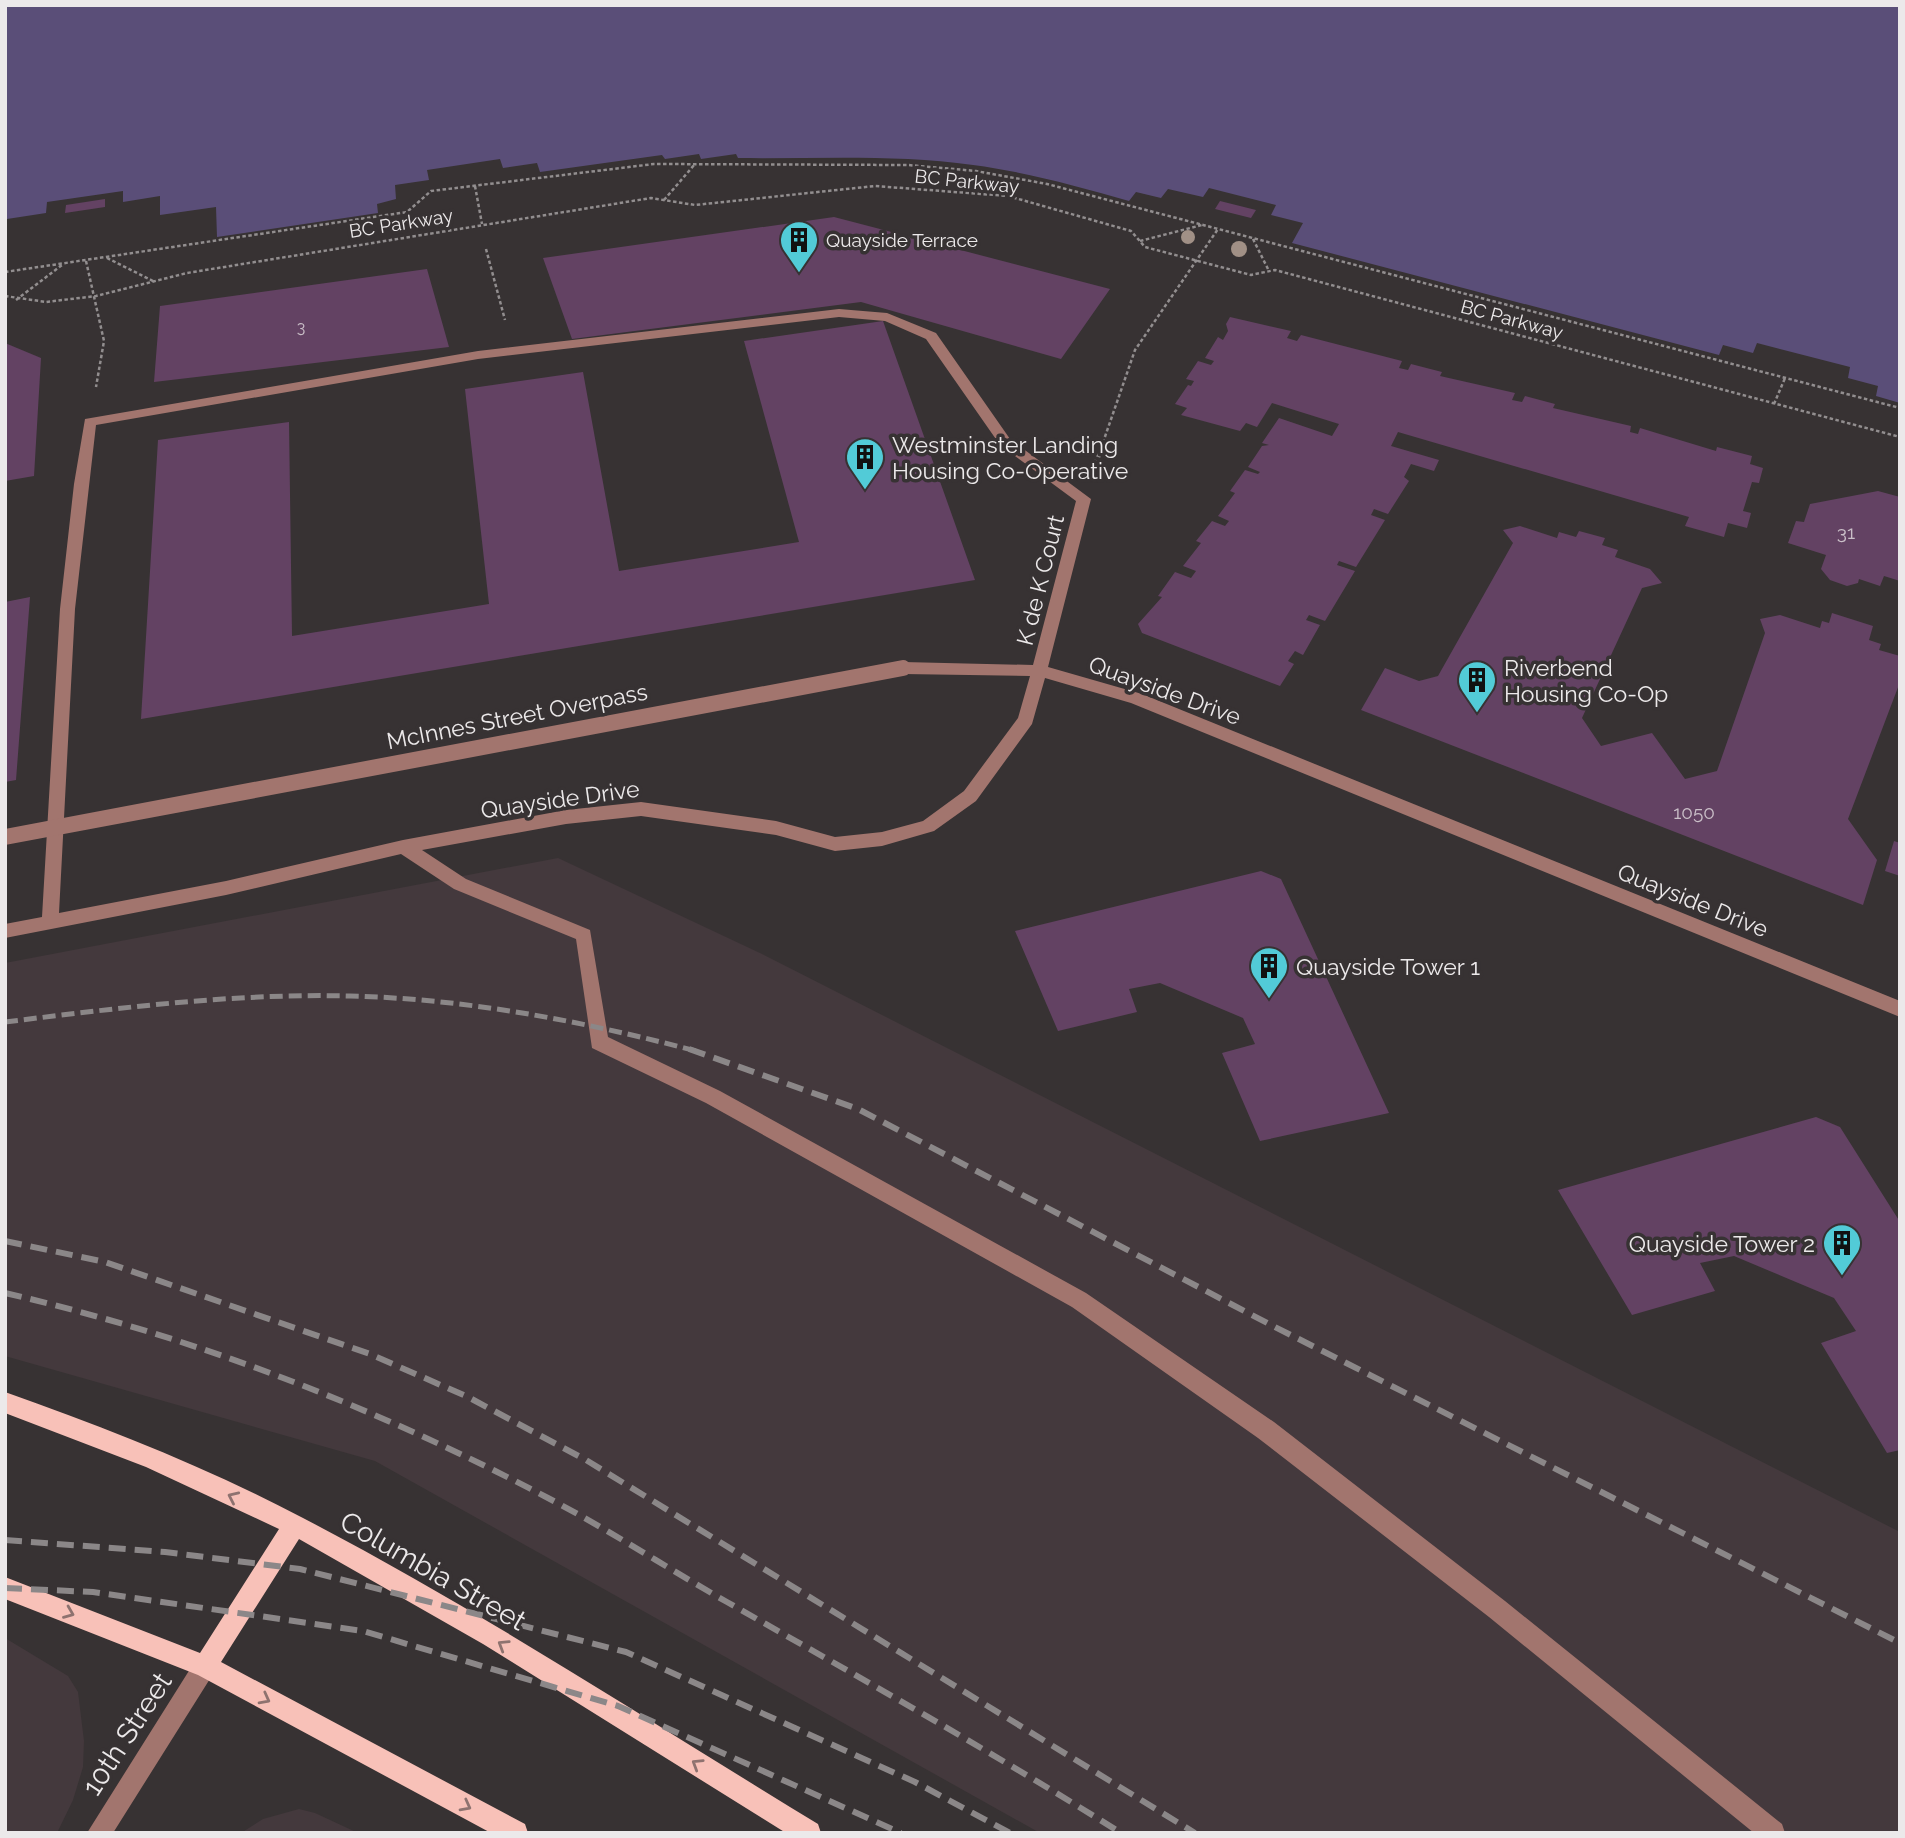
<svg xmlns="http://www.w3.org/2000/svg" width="1905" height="1838" font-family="Raleway,sans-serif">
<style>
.built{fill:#44393d}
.water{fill:#5a4e78}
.building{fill:#634263}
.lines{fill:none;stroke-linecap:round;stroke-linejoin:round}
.path-far1{stroke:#928e8f;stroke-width:2.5;stroke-dasharray:3.5 2.5;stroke-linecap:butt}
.path{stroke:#928e8f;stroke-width:4.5;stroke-dasharray:5 3.5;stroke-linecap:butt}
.minor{fill:#a2756e;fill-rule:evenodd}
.major{fill:#f8c1b8;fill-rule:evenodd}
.rail-far1{stroke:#8b8788;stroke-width:5;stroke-dasharray:13 6;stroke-linecap:butt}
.rail{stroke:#8b8788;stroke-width:6;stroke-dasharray:17 9;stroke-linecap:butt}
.minor-bridge{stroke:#a2756e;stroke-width:16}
.tree{fill:#a19086}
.oneway{stroke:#8e726f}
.labels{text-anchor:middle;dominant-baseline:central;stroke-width:7;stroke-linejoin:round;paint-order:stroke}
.far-number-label{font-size:16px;fill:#cabfc8}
.far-street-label{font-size:19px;fill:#ece9ea;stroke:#373233}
.far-poi-label{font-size:19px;fill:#ece9ea;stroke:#373233;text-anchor:start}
.number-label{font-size:19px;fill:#cabfc8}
.poi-label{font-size:23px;fill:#ece9ea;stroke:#373233;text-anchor:start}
.street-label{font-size:23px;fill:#ece9ea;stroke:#373233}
.near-street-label{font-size:28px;fill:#ece9ea;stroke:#373233}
</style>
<rect width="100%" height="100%" fill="#373233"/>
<path class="built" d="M558 858 762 954 1900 1532V1833H1040L375 1461 5 1356V963Z
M5 1638 68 1676 78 1692 84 1741 83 1767 73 1800 57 1833H5Z
M299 1809 315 1813 358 1833H241L263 1819Z"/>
<path class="water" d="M5 5H1900V403L1876 396 1878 386 1848 378 1850 367 1757 343 1753 353 1723 345 1719 355 1292 243 1303 223 1271 215 1276 205 1209 188 1203 197 1168 189 1161 198 1136 192 1129 201C1077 186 1026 172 973 165 896 154 816 159 738 158L736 154 701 159 699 154 665 159 662 155 540 172 537 163 503 168 500 159 427 170 429 180 395 185 396 199 377 204 378 213 217 237 216 207 160 215V196L123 202V191L47 202 46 213 7 219 5 238Z"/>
<path class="building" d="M105 199V207L65 213 66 205Z
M1220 201 1256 210 1251 218 1215 209Z
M834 217 1110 289 1061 359 861 302 572 339 543 258Z
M427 269 449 347 154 382 160 306Z
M1230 317 1291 331 1287 338 1297 341 1301 335 1402 361 1399 368 1408 370 1411 364 1442 372 1440 376 1515 393 1512 400 1522 402 1525 396 1555 404 1553 408 1631 426 1630 432 1638 434 1640 428 1716 451 1717 447 1752 456 1750 464 1763 468 1759 483 1752 482 1743 511 1751 513 1747 528 1728 523 1724 537 1685 526 1689 517 1398 432 1391 446 1439 460 1434 471 1411 464 1404 477 1409 481 1388 514 1374 509 1371 515 1385 520 1356 567 1339 561 1337 565 1355 571 1325 621 1309 615 1306 620 1320 625 1303 655 1295 651 1288 661 1294 664 1280 686 1142 633 1138 624 1162 597 1158 596 1175 572 1191 578 1196 571 1183 566 1201 543 1196 541 1212 521 1225 526 1229 521 1218 516 1235 493 1230 491 1245 470 1258 474 1260 472 1248 467 1262 446 1269 445 1262 443 1279 418 1332 436 1339 424 1272 403 1257 427 1246 423 1240 431 1181 415 1187 408 1175 404 1188 385 1191 386 1194 381 1186 379 1198 361 1211 365 1214 361 1205 358 1218 337 1223 340 1228 331 1226 324Z
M883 321 975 580 141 719 158 440 289 422 292 636 489 604 465 389 583 372 619 571 799 542 744 341Z
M5 343 41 358 34 476 5 481Z
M1878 491 1900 497V581L1884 576 1880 586 1859 579 1858 583 1847 586 1830 580 1821 569 1826 555 1788 543 1796 521 1804 522 1810 504Z
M1520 526 1557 538 1559 532 1576 537 1579 531 1605 538 1602 545 1618 550 1615 557 1650 569 1662 583 1642 588 1582 718 1601 746 1652 733 1685 779 1717 771 1765 633 1760 619 1780 615 1820 628 1822 621 1829 623 1832 613 1873 626 1869 640 1881 644 1879 650 1900 656V682L1848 819 1877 860 1863 905 1361 710 1385 668 1419 681 1438 676 1513 543 1503 530Z
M30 597 16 780 5 782V602Z
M1894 841 1900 843V876L1885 871Z
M1261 871 1281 879 1389 1113 1260 1141 1222 1053 1255 1044 1243 1018 1160 983 1129 989 1137 1012 1058 1031 1015 931Z
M1816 1117 1840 1127 1900 1222V1450L1887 1453 1821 1343 1856 1331 1834 1298 1734 1256 1700 1263 1715 1291 1632 1315 1558 1190Z"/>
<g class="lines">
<path class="path-far1" d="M475 186 482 224
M664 200 695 164
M1253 239 1269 271
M1140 241 1202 225
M486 249 505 320
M107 258 155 282
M86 261 104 341 96 387
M5 272 407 212 431 191 654 164 908 165 976 171 1047 184 1900 408
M5 296 46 302 96 296 187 273 651 198 695 205 875 186 1008 196 1131 231 1145 247 1251 275 1275 270 1900 437
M16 300 62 265
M1774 404 1785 378
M1099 454 1135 350 1218 229"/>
<path class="path" d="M1095 465 1100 452"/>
<path class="minor" d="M839 309 887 313 936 333 1010 439 1091 499 1048 667 1142 694 1900 1001V1017L1131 703 1045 678 1032 724 976 801 934 831 882 846 835 851 776 835 641 816 566 824 422 850 466 879 590 930 608 1037 720 1091 1086 1293 1274 1422 1505 1601 1782 1824 1785 1833H1754L1489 1617 1258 1438 1072 1307 706 1103 592 1048 576 939 454 889 401 854 226 895 5 938V924L42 917 60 609 74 484 85 419 478 351ZM839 317 885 321 926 339 1000 445 1076 501 1033 665 903 662 895 668 903 674 1030 676 1018 718 964 791 923 821 882 832 835 837 776 821 641 802 566 810 403 840 226 881 59 913 75 609 96 425 478 359Z
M205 1654 213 1658 217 1666 213 1674 113 1833H87L197 1658Z"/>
<path class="major" d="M5 1392C107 1428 208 1468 303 1518 480 1610 647 1720 818 1824L821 1833H786L483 1644 299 1539 221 1662 525 1824 528 1833H491L198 1675 5 1599V1577L200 1653 279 1529 146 1467 5 1413Z"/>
<path class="rail-far1" d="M5 1022C119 1008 235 993 350 996 468 999 582 1021 696 1051"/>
<path class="rail" d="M689 1049 858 1109 1273 1326 1900 1643
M5 1241 105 1262 370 1354 468 1397 586 1460 1195 1833
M5 1293C195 1337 375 1407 548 1498 609 1530 667 1568 727 1602 859 1677 992 1752 1121 1833
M5 1540 165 1552 300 1569 626 1652 915 1782 1010 1833
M5 1588 93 1592 363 1631 618 1706 901 1833"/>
<path class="minor-bridge" d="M5 837 903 668"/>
</g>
<g class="tree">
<circle cx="1188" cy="237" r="7"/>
<circle cx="1239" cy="249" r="8"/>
</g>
<defs><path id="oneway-chevron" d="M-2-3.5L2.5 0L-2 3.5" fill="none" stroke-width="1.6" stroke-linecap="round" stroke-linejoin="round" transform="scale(1.75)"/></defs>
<g class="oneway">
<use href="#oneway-chevron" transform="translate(233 1497) rotate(-155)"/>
<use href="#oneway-chevron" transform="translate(69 1613) rotate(22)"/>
<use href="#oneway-chevron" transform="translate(503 1645) rotate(-148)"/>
<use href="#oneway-chevron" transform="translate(265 1699) rotate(28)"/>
<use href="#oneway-chevron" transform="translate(697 1764) rotate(-148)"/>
<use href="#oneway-chevron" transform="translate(466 1806) rotate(28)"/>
</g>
<defs>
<symbol id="building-pin" viewBox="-11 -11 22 30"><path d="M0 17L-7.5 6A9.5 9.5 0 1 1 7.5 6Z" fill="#52cbd7" stroke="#373233"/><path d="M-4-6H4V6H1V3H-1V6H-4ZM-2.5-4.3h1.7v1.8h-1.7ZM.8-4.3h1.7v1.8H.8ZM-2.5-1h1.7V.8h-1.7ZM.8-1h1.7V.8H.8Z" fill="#111"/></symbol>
</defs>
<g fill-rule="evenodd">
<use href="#building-pin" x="777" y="218" width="44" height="60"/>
<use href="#building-pin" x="843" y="435" width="44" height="60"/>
<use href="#building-pin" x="1455" y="658" width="44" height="60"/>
<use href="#building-pin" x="1247" y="944" width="44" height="60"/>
<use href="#building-pin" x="1820" y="1221" width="44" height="60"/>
</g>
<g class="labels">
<g class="far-number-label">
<text x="301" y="327">3</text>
</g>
<g class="far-street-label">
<text transform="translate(967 181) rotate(6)">BC Parkway</text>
<text transform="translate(401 223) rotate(-9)">BC Parkway</text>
<text transform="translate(1512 319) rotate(15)">BC Parkway</text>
</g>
<g class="far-poi-label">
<text x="826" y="240">Quayside Terrace</text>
</g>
<g class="number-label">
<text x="1846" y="532">31</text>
<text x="1694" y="812">1050</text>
</g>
<g class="poi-label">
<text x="892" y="444">Westminster Landing<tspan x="892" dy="26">Housing Co-Operative</tspan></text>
<text x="1504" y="667">Riverbend<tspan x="1504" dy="26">Housing Co-Op</tspan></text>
<text x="1296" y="966">Quayside Tower 1</text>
<text x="1815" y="1243" text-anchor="end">Quayside Tower 2</text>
</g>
<g class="street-label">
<text transform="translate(1040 580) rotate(-76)">K de K Court</text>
<text transform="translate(1165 690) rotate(20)">Quayside Drive</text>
<text transform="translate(517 716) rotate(-11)">McInnes Street Overpass</text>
<text transform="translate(560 799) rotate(-8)">Quayside Drive</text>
<text transform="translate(1693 900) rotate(22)">Quayside Drive</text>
</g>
<g class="near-street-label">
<text transform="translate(433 1571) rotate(30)">Columbia Street</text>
<text transform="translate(127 1734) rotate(-57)">10th Street</text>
</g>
</g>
<rect width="1905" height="1838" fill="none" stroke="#ece9ea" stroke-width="14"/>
</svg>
